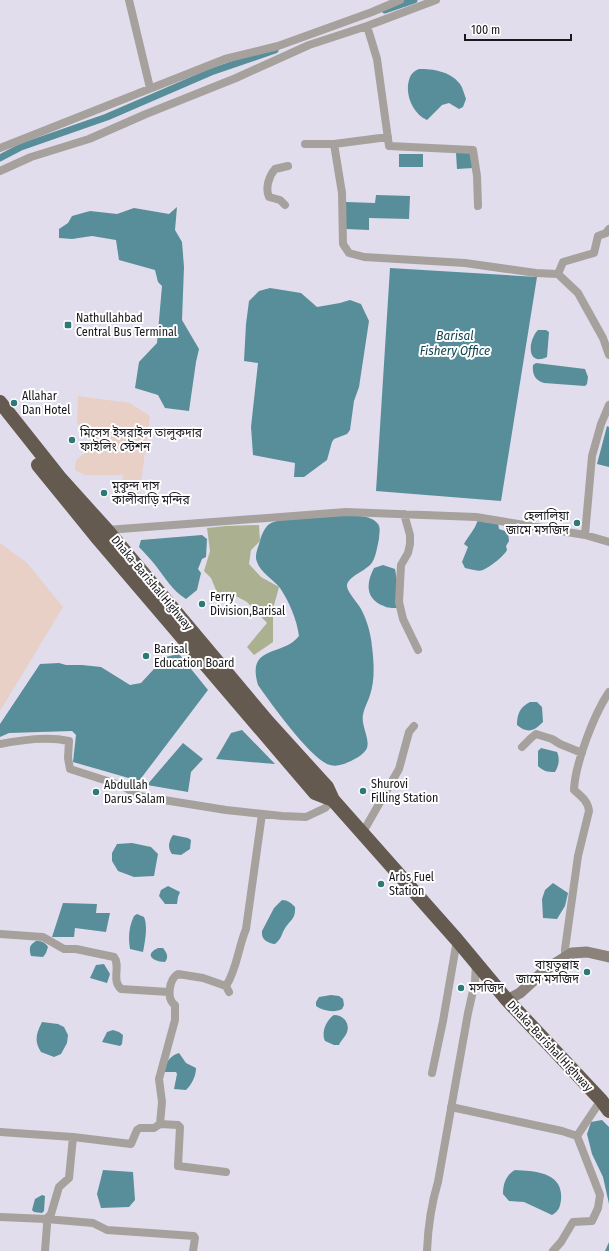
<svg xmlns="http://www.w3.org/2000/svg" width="609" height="1251" font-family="'Fira Sans Condensed','Noto Sans Bengali',sans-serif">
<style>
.industrial{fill:#e8d0c7}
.green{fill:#abb190}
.water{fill:#578e99}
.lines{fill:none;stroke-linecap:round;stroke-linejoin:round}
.canal{stroke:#578e99;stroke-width:7}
.street{stroke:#a6a19c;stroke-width:8}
.secondary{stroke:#8a827b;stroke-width:11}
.highway{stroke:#655a4f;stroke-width:14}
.poi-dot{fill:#2e7878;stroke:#fff;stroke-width:1.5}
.labels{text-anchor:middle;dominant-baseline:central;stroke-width:4;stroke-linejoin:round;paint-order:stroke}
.poi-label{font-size:12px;fill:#19181d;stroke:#fff;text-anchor:start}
.street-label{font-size:12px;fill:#19181d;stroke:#fff}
.water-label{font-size:13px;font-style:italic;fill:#144750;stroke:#fff}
</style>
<rect width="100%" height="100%" fill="#e1dded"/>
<path class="industrial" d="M78 396 130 403 150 416 138 504 118 502 123 475H85L75 470V464L77 459 93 447 77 423Z
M0 543 27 563 63 607 0 711Z"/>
<path class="green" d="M259 525 260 541 251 550 249 564 261 577 279 587 273 609V642L254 655 247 647 267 623 247 602 234 595H218L211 578 204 571 210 551 207 528 226 526Z"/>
<path class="water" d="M419 69C433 69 450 71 460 84 463 88 464 94 466 99L463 107 459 109 449 103 442 105 427 120C411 113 403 90 411 75 413 72 416 70 419 69Z
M472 152 473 168 457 169 456 153Z
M399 154H423V167H399Z
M376 195 410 196 409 219 369 218V230L346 229V202L375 203Z
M177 207 175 230 182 242 184 267 182 320 199 349 196 362 189 411 165 408 158 395 135 388 139 362 157 343 162 286 158 282 155 270 119 260 116 240 92 236 72 239 59 238V229L68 223 72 216 90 211 117 214 134 208 169 214Z
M390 268 537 277 501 501 376 491Z
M270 288 301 293 317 307 340 303 350 300 361 304 369 321 359 387 354 401 350 430 347 434 334 439 332 442 327 460 304 477H294L295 463 253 455 251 427 258 363 244 361 246 324 249 301 259 291Z
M538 330H546L549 332 547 357C526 367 528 340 538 330Z
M536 363 585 369 588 377 587 384 585 386 544 383C535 380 532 374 533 365Z
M607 426 609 427V467L597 464Z
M323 515C336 515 371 512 378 524 381 528 379 534 379 539 377 547 376 558 371 564 365 571 347 577 347 586 347 592 358 603 361 609 367 620 371 634 372 647 374 662 375 681 370 695 368 702 364 708 363 715 361 726 370 738 367 748 364 754 357 758 351 761 344 764 338 767 330 765 312 761 270 702 258 685 246 644 283 657 299 636 297 620 289 601 280 588 273 579 261 573 257 562 254 556 258 548 260 541 261 536 264 529 268 525 277 518 310 516 323 515Z
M478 520 488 523 491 521 498 523 499 529 508 532 509 541 506 546 507 550C504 556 490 567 483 570 478 572 470 569 465 568L462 562 468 547 464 544C469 535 474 531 478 520Z
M202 535 207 539 206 557 202 559 198 569 201 573 197 590 186 599C173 591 165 578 156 566 151 560 145 553 139 547L141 540Z
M383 565 395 569 398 587 397 608C393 608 387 608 384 606 365 599 366 583 374 568Z
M179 654 208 690 139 781 73 762 76 735 72 731 9 733 0 737V724L40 664 59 663 66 665H82L101 667 130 685 141 683 165 657Z
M530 702H537L542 707 543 722C534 731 528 734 517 725 517 714 520 707 530 702Z
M242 730 275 764 216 759 231 733Z
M183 743 203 759 191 772 188 792 147 785Z
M541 748 557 752C560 759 559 765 555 772 547 772 543 771 538 766V751Z
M173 835 188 838 191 840 190 849 181 855 172 854C167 847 169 841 173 835Z
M132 843 151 847 158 854 154 876 134 877 118 871 112 861V853L117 844Z
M553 883 568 893 565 906 557 919 543 918 542 899 545 890Z
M168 886 180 892 178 897 177 904H165L159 896 161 890Z
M282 900C288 900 291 903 295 907 296 920 289 920 284 930 281 936 281 939 275 944 268 943 261 940 262 931L274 908Z
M63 903 97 904 96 913H110L106 932 75 928 74 937H52Z
M137 914 144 917C148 926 145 942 143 952L130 949C128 938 129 926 134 916Z
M36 941C42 941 45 942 48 947L46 953 43 957 31 956C29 949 29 945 36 941Z
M158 948H163C167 953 169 957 165 962 154 962 143 955 158 948Z
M104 964 110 974 107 983 90 978 96 965Z
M331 995 339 996 343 999 344 1005 342 1009C335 1013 323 1011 316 1006V1002L319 997Z
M334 1015C345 1015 352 1026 345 1036 343 1039 340 1042 339 1045H334L325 1041C321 1033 326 1020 334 1015Z
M42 1022 58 1024 64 1027 68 1035 67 1043 61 1054 54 1057 41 1052C34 1041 36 1034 42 1022Z
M113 1030 119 1032 123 1035 122 1044 120 1046 102 1042 107 1032Z
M179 1053 186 1063 196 1068C196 1076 192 1084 186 1090L174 1089 177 1074 176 1072H163C166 1063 169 1056 179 1053Z
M602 1120 609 1127V1251H605L609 1242V1204L603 1177 592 1154 587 1134 591 1122Z
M103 1170 133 1172 135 1200 129 1207 101 1208 97 1194Z
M515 1170C534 1171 564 1172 561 1200 560 1207 559 1211 552 1215L524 1202 509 1201 503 1194C503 1184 506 1175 515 1170Z
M42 1195 45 1196 44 1211 42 1213 34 1212 32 1210 35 1199Z"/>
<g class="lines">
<path class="canal" d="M385 10 414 0
M0 158 21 147 107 117 211 72 275 50"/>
<path class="street" d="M129 0 150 88
M367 26 377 59 389 146 473 150 477 176 478 206
M305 144H334L388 137
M334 144 342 193 343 244 349 253 364 257 465 263 536 273 558 274 578 293 603 338 609 355
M0 148 225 59 278 46 372 12 400 0
M0 171 31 157 89 139 146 114 236 78 309 45 367 26 436 0
M285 205 280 200 269 197C265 188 269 176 275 169L288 166
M558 274 563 262 594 253 598 236 606 233 609 229
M404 514 410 535V544L408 553 401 565 399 602 403 619 418 650
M107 530 346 512 476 517 585 535 609 542
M585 535 592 456 601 424 609 405
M0 744C22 740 47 736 69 741L68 758 70 769 123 786 139 796 226 810 282 816 306 817 325 808 333 800
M522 747 531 738 536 734 552 739 560 744 582 753
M363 832 399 769 409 732 414 726
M0 934 43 937 64 949H76L114 957C121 966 111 980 121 989L169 992
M565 957V949L578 856 589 811C588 801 581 796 574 790 575 764 594 714 609 692
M226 986C237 969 238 948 246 929L262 814
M432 1073 443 1021 457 940
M451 1107 562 1131 577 1136
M160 1124 162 1102 159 1079 175 1020V1005C166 999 169 979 178 974L203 978 226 986 229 992
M0 1132 73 1137 69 1178 59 1187 51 1214 46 1219 0 1217
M577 1136 601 1100
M73 1137 131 1144 137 1130 140 1128H154L160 1124 178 1125 180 1127 178 1166 226 1172
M45 1251 47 1225 46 1219 93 1223 107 1230 194 1236 195 1238 193 1251
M427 1251C428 1227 431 1205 438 1182L468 1013 475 982 476 963
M553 1251 561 1242 573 1222 592 1221 598 1208 600 1195 577 1136"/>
<path class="secondary" d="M507 1000 520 993 545 970 572 953 587 952 609 957"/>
<path class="highway" d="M0 402 61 479 107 530 268 722 327 787 333 800 457 940 507 1000 601 1100 609 1111
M38 465 99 540 315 793 333 800"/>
</g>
<g class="poi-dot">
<rect x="64" y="321" width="8" height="8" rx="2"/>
<circle cx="14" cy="403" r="4"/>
<circle cx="72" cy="440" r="4"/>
<circle cx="104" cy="493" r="4"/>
<circle cx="577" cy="523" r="4"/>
<circle cx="202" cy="604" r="4"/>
<circle cx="146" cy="656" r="4"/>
<circle cx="363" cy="791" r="4"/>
<circle cx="96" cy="792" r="4"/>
<circle cx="381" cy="884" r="4"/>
<circle cx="587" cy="972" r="4"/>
<circle cx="461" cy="988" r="4"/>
</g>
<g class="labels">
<g class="poi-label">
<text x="76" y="318">Nathullahbad<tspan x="76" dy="14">Central Bus Terminal</tspan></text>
<text x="22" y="396">Allahar<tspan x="22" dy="14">Dan Hotel</tspan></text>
<text x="80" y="433">মিসেস ইসরাইল তালুকদার<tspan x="80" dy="14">ফাইলিং স্টেশন</tspan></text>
<text x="112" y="486">মুকুন্দ দাস<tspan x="112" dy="14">কালীবাড়ি মন্দির</tspan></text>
<text x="569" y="516" text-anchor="end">হেলালিয়া<tspan x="569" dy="14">জামে মসজিদ</tspan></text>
<text x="210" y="597">Ferry<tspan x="210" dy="14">Division,Barisal</tspan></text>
<text x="154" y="649">Barisal<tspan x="154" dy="14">Education Board</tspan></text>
<text x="371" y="784">Shurovi<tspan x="371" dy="14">Filling Station</tspan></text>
<text x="104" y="785">Abdullah<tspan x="104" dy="14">Darus Salam</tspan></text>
<text x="389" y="877">Arbs Fuel<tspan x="389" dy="14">Station</tspan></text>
<text x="579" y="965" text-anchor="end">বায়তুল্লাহ<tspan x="579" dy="14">জামে মসজিদ</tspan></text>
<text x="469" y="988">মসজিদ</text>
</g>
<g class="street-label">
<text transform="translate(152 583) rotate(50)">Dhaka-Barishal Highway</text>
<text transform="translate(550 1046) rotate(47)">Dhaka-Barishal Highway</text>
</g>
<g class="water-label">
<text x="455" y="335">Barisal<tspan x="455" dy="15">Fishery Office</tspan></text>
</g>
</g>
<path d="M465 34v6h106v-6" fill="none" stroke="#19181d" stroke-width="2"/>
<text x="471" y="34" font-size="12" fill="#19181d" stroke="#ffffff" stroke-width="3" paint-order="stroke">100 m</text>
</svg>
